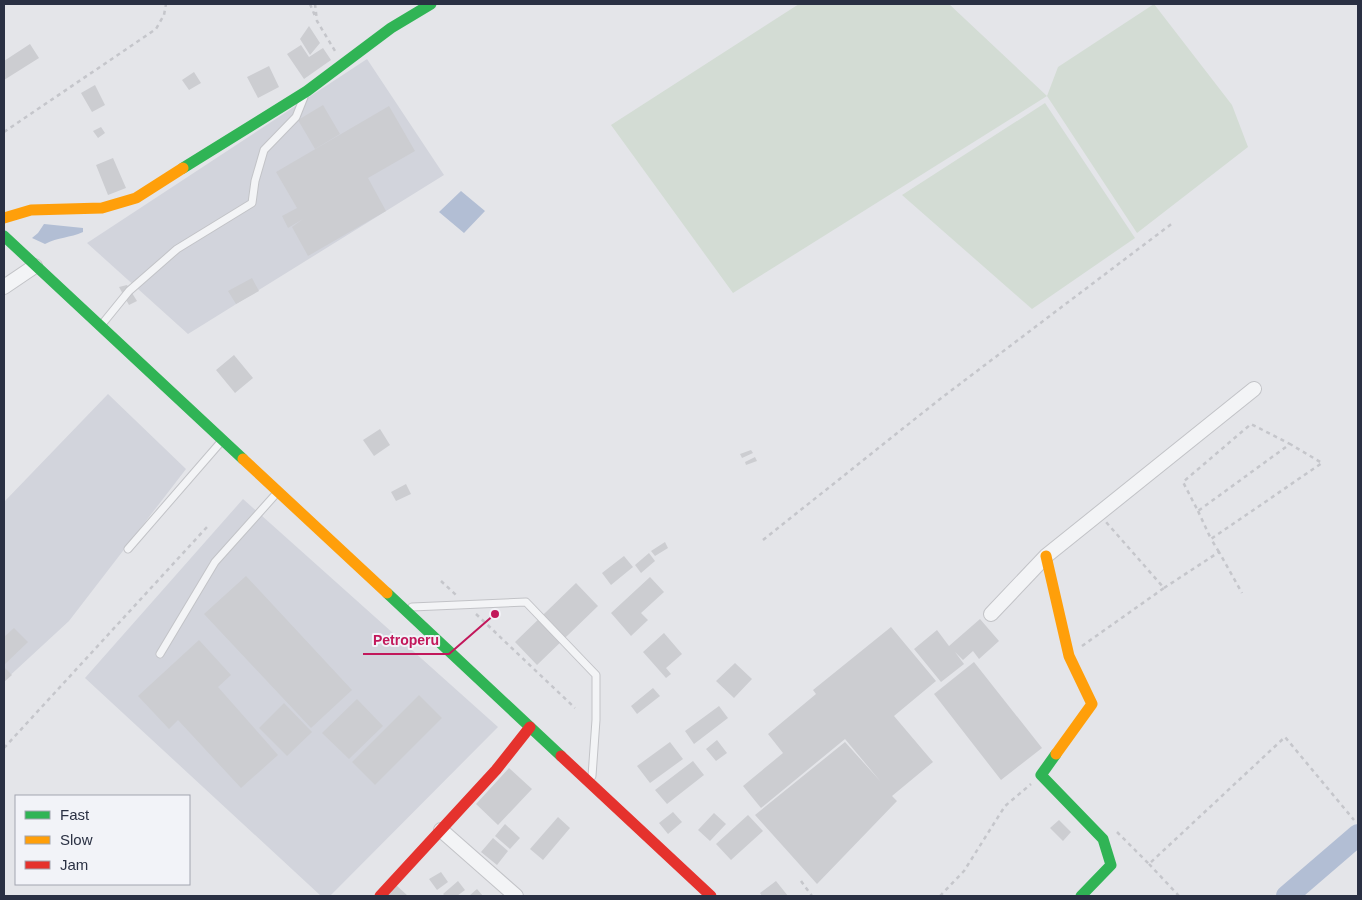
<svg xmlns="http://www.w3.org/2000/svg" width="1362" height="900" font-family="Arial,sans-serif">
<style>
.built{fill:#d2d4dc}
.green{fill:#d3dcd4}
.water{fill:#b2bed4}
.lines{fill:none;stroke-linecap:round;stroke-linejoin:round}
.river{stroke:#b2bed4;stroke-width:22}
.building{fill:#cccdd1}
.lane-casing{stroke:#c2c3c7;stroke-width:9}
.street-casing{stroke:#c2c3c7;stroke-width:16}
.path{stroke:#c5c6cb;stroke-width:2.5;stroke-dasharray:4 4;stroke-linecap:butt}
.lane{stroke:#f3f4f6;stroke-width:7}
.street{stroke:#f3f4f6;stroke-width:14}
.fast{stroke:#30b455;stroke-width:11}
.slow{stroke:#ff9f0a;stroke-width:11}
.jam{stroke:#e5322d;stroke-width:11}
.leader{fill:none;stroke:#c2185b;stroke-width:2}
.callout-dot{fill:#c2185b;stroke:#f2f3f8;stroke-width:2}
.callout-label{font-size:14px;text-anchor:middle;font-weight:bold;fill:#c2185b;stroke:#f2f3f8;stroke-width:4;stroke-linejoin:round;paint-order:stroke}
</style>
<rect width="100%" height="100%" fill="#e4e5e9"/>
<path class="built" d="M367 59 444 175 188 334 87 243Z
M108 394 186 469 69 621 4 681V502Z
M243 499 498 727 330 896H321L85 678Z"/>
<path class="green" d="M799 4H949L1047 96 1058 67 1154 4 1232 105 1248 147 1137 233 1047 96 733 293 611 125Z
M1045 103 1135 238 1032 309 902 195Z"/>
<path class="water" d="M461 191 485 211 464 233 439 212Z
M44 224 83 228V232C70 238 58 237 45 244L32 238 38 233Z"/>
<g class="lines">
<path class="river" d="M1287 896 1358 835"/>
</g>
<path class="building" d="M309 26 320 43 310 55 300 39Z
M30 44 39 58 4 80V61Z
M301 45 309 57 323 48 331 60 304 79 287 54Z
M269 66 279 87 258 98 247 77Z
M194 72 201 83 189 90 182 80Z
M95 85 105 105 92 112 81 93Z
M323 105 340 134 315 149 298 120Z
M389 106 415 151 368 178 386 211 308 256 292 227 303 219 288 228 282 216 297 208 276 172Z
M101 127 105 133 98 138 93 131Z
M113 158 126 188 108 195 96 165Z
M252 278 259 291 236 304 228 291Z
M127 285 137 301 129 305 119 287Z
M234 355 253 378 235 393 216 370Z
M380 429 390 445 374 456 363 440Z
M751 450 753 453 742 458 740 454Z
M755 457 757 461 746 465 745 462Z
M406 484 411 494 396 501 391 492Z
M665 542 668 548 655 556 651 551Z
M649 553 655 561 641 573 635 565Z
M624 556 633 567 611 585 602 573Z
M246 576 352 690 311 728 204 614Z
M650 577 664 592 641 613 648 620 631 636 611 613Z
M576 583 598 606 537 665 515 642Z
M980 619 999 641 979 659 973 651 963 660 955 652 964 664 941 682 914 649 937 630 949 646Z
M891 627 936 681 894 716 933 762 892 796 897 801 817 884 755 815 845 742 881 782 845 739 761 808 743 786 783 753 768 734 816 694 813 690Z
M14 628 28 642 4 665V637Z
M664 633 682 654 666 668 671 674 666 678 643 652Z
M199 640 231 675 218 687 278 755 241 788 178 720 169 729 138 696Z
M974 662 1042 748 1001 780 934 694Z
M735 663 752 679 734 698 716 681Z
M4 667 12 675 4 682Z
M653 688 660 696 637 714 631 706Z
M419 695 442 718 375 785 352 762Z
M357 699 383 726 349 759 322 733Z
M284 703 312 732 287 756 259 728Z
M719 706 728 718 694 744 685 731Z
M717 740 727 753 716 761 706 749Z
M670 742 683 759 650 783 637 766Z
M693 761 704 775 667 804 655 790Z
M509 768 532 789 498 825 476 804Z
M673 812 682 822 668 834 659 823Z
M714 813 726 824 710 841 698 830Z
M748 815 763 831 731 860 716 844Z
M558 817 570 828 543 860 530 849Z
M1059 820 1071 832 1063 841 1050 828Z
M505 824 520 838 510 849 495 836Z
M493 838 508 851 497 865 481 852Z
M441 872 448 882 437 890 429 879Z
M458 881 465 890 457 896H445L443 894Z
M776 881 788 896H762L760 893Z
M396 885 408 896H386Z
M477 889 483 896H469Z"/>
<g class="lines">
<defs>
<path id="lane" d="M103 323 129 291 177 249 252 203 255 181 264 150 296 117 304 97
M128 549 220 443
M412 607 526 602 596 675V720L592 776
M160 654 215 562 275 495"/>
<path id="street" d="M4 287 35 266
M991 614 1046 556 1254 389
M441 830 516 896"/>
</defs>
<use href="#lane" class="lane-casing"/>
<use href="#street" class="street-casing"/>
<path class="path" d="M310 4 315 16
M315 4 317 21 335 51
M4 132 156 29 164 15 166 4
M1198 511 1211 539
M763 540 940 399 1174 222
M1219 552 1211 539 1322 463 1290 444 1198 511 1183 482 1251 424 1290 444
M441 581 456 595
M1164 588 1219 552 1242 593
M476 614 575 708
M1082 646 1164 588 1106 522
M4 748 207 527
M1117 832 1149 864 1285 737 1354 820
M1149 864 1179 896
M801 881 812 896
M940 896 964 871 1005 806 1031 784"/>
<use href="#lane" class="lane"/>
<use href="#street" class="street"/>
<path class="fast" d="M183 168 307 91 391 28 431 4
M4 236 243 459
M387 593 561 756
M1056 754 1041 775 1103 839 1111 865 1081 896"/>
<path class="slow" d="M4 218 31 210 102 208 136 198 183 168
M243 459 387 593
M1046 556 1069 656 1092 704 1056 754"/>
<path class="jam" d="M561 756 711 896
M380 896 496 770 530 727"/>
</g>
<path class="leader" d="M495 614L449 654H363"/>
<circle class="callout-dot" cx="495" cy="614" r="5"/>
<g class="callout-label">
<text x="406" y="645">Petroperu</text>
</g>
<rect width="1362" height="900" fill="none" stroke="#2a3043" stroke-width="10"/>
<rect x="15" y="795" width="175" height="90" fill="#f2f3f8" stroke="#a2a5b0"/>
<rect x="25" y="811" width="25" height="8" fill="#30b455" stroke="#a2a5b0"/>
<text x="60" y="820" font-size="15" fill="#2a3043">Fast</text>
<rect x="25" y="836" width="25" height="8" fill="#ff9f0a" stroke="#a2a5b0"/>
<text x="60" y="845" font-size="15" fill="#2a3043">Slow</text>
<rect x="25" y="861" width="25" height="8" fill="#e5322d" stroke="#a2a5b0"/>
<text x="60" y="870" font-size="15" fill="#2a3043">Jam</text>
</svg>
